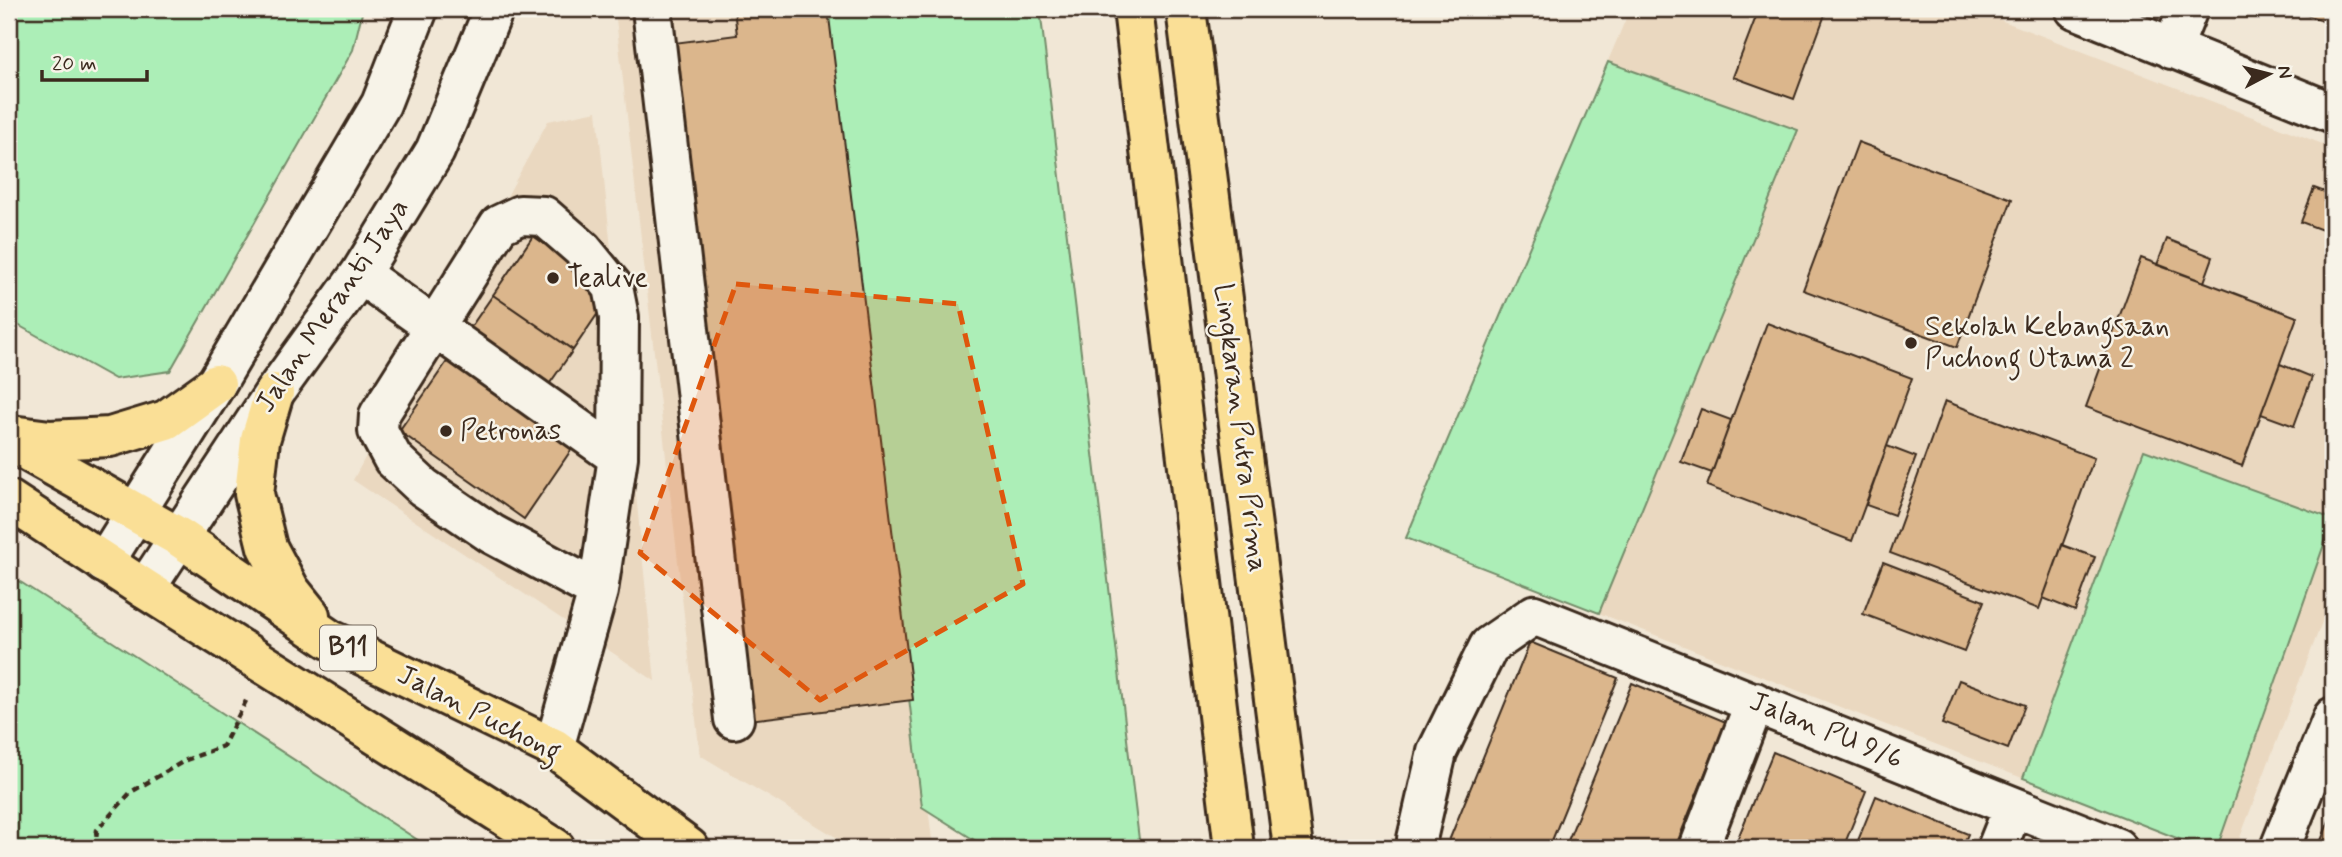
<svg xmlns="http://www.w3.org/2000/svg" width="2342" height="857" font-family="Mynerve,sans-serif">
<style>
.built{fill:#ead8c0}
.green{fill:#aceeb7;stroke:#748c6a;stroke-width:2}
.building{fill:#dbb68c;stroke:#3b2a1e;stroke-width:2}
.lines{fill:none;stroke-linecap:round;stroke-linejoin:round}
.minor-casing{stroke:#3b2a1e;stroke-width:44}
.major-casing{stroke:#3b2a1e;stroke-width:44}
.path{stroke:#3b2a1e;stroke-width:4.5;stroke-dasharray:7 5;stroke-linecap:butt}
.minor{stroke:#f7f3e8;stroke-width:38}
.major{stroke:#fadf96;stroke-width:38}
.marked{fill:#df570d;fill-opacity:0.2;stroke:#df570d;stroke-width:5;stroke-dasharray:14 9;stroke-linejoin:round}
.poi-dot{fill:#3b2a1e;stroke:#f7f3e8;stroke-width:2.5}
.labels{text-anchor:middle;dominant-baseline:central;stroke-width:5;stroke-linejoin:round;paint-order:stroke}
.shield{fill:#f7f3e8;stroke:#73665b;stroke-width:2}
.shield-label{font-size:26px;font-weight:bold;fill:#3b2a1e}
.poi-label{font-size:28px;fill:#3b2a1e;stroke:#f7f3e8;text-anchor:start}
.street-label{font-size:28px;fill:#3b2a1e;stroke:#f7f3e8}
</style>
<rect width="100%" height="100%" fill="#f1e7d6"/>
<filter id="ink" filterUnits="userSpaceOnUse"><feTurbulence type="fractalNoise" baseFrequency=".0143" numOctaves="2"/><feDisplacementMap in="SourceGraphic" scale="14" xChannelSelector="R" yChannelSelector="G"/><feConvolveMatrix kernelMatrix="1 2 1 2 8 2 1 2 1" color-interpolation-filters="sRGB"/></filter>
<g filter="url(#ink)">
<path class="built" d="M666 9H831L933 848H854L700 755 616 19Z
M1630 9H1972L2333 148V593L2236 848H2202L1406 538Z
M597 111 655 681 353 480 548 121Z"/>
<path class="green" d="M9 9H363L353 50 170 371 115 379 9 320Z
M827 9H1040L1140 848H987L922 807Z
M1608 62 1798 130 1599 613 1406 538Z
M2144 450 2333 519 2217 848H2202L2023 778Z
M9 576 22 583 430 848H9Z"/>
<path class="building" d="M734 9H828L913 700 749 720 666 44 737 35Z
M1759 9H1827L1794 99 1733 77Z
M2293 9H2332L2327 23Z
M1858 142 2012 199 1957 347 1803 290Z
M2314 188 2333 195V234L2301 222Z
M533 236 613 291 573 350 493 295Z
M2167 239 2213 257 2204 282 2157 265Z
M2141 258 2297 317 2242 466 2086 407Z
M493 295 573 350 534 406 580 437 524 519 399 431Z
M1767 323 1912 378 1852 541 1707 486Z
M2280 364 2312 377 2294 426 2261 414Z
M1945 401 2094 458 2039 609 1890 553Z
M1701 409 1731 420 1712 473 1681 462Z
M1887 446 1916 457 1894 515 1866 505Z
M2062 545 2095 557 2075 611 2043 598Z
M1883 562 1984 601 1964 652 1863 614Z
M1530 642 1618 678 1549 848H1446Z
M1959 680 2025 705 2008 749 1942 724Z
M1632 683 1726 722 1675 848H1565Z
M1773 752 1866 791 1843 848H1734Z
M1876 796 1968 834 1962 848H1855Z
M2333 811V848H2318Z"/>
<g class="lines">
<defs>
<path id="minor" d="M652 9 734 719
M2075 9 2333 113
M2172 49 2188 9
M360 274 618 457 598 591 554 748
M104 563 216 384 381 104 418 9
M145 589 274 393 360 274 435 151 494 9
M598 591 492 534 423 487 393 459 378 431 379 415 499 225 520 215 544 216 582 249 613 287 619 317 618 457
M1418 848 1417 839 1437 752 1489 646 1534 615 2117 848
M1699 848 1755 702
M1997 848 2013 808
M2280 848 2333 717"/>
<path id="major" d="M1133 9 1234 848
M1186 9 1293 848
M274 393 260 440 254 494 267 547 290 590 310 615
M11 435 50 440 110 437 166 420 216 384
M9 441 179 537 329 639 554 748 689 848
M9 500 145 589 555 848"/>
</defs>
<use href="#minor" class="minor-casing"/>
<use href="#major" class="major-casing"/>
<path class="path" d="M95 848 97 830 131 792 186 760 223 746 248 697"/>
<use href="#minor" class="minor"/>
<use href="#major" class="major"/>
</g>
</g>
<path class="marked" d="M736 284 958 304 1023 584 820 700 640 553Z"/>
<g class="poi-dot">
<circle cx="553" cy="278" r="7"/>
<circle cx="1911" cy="343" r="7"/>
<circle cx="446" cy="431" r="7"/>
</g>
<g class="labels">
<rect class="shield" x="320" y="625.5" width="56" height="45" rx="5"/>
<g class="shield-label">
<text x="348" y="648">B11</text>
</g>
<g class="poi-label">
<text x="567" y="278">Tealive</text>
<text x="1925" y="327">Sekolah Kebangsaan<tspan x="1925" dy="32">Puchong Utama 2</tspan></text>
<text x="460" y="431">Petronas</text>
</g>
<g class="street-label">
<text transform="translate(333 306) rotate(-56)">Jalan Meranti Jaya</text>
<text transform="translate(1240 428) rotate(83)">Lingkaran Putra Prima</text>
<text transform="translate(479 714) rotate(27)">Jalan Puchong</text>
<text transform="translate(1826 731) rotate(22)">Jalan PU 9/6</text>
</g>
</g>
<rect width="2342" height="857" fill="none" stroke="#f7f3e8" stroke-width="35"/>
<rect x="18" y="18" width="2307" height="822" fill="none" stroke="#3b2a1e" stroke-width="2.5" filter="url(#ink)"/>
<g transform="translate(2269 74) rotate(83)" stroke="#f7f3e8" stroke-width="5" paint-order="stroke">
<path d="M0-5L12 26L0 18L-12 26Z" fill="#3b2a1e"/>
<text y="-10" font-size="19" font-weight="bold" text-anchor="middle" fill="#3b2a1e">N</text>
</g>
<path d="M42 70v10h105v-10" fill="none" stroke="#3b2a1e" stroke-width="3.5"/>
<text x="52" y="70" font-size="21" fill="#3b2a1e" stroke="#f7f3e8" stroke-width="5" paint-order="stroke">20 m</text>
</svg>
